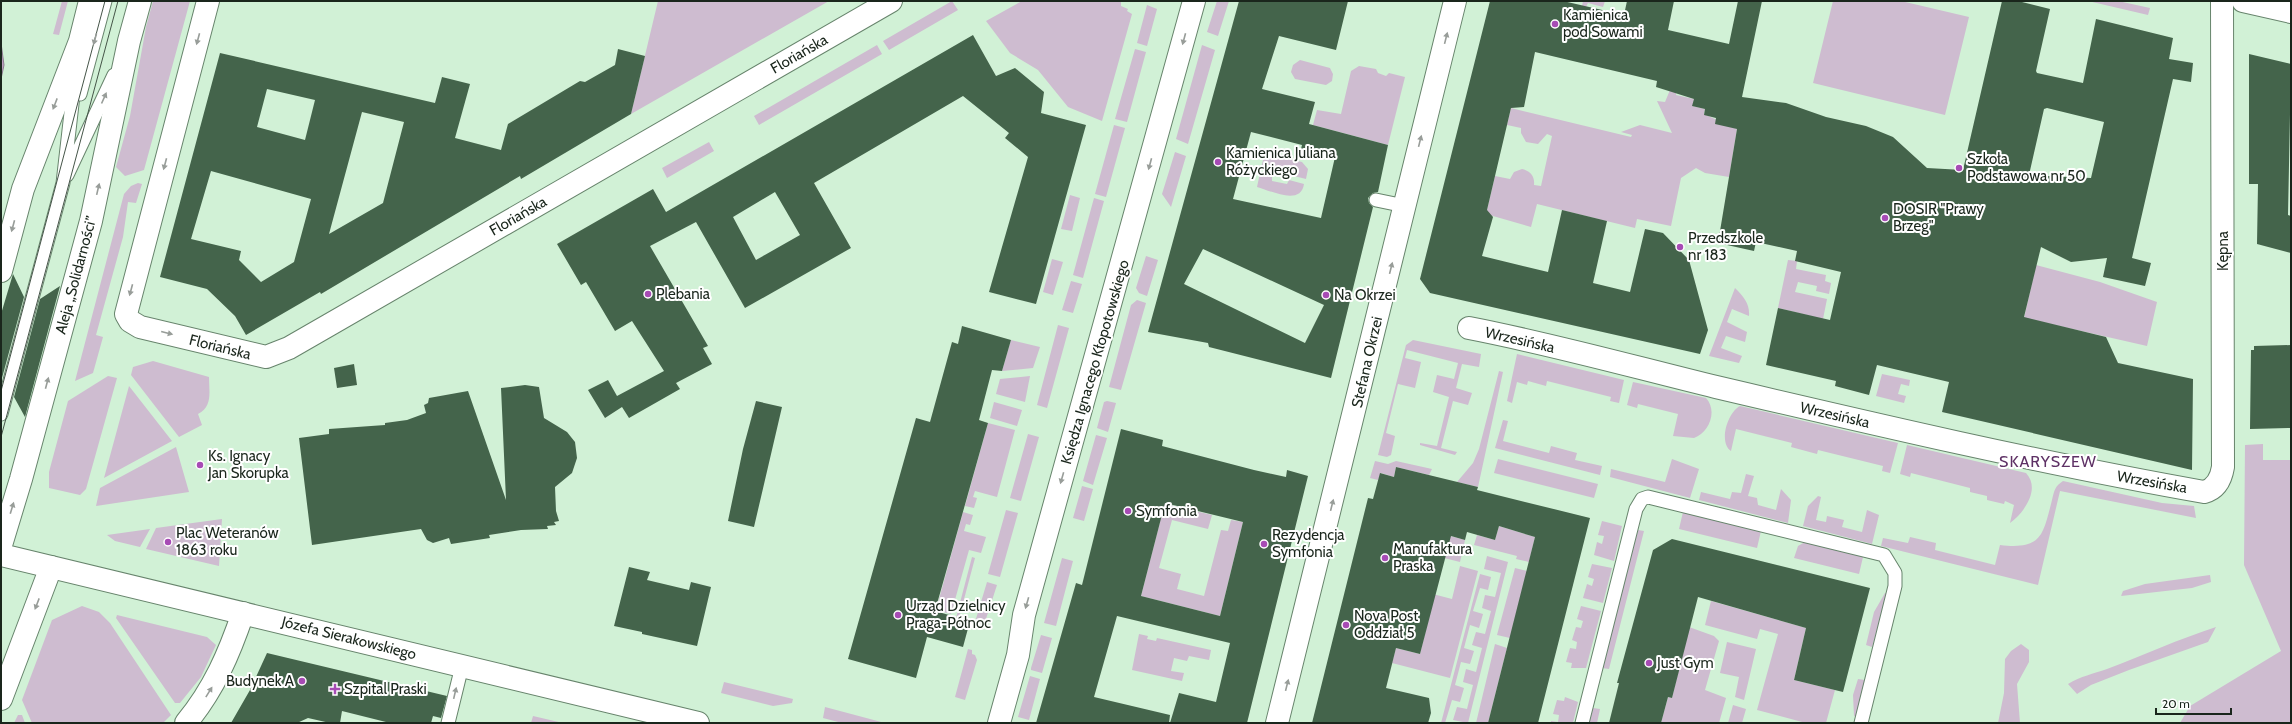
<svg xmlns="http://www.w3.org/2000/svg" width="2292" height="724" font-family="Cabin,sans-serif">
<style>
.green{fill:#cebcd0}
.water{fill:#bea2c2;stroke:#8d7d90}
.building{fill:#44644b;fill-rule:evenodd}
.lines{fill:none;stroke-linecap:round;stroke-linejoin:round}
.service-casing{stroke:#67846c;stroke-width:15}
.minor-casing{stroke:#67846c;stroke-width:24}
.tertiary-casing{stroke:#67846c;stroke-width:24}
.secondary-casing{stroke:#67846c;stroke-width:24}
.service{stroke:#fff;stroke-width:13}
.minor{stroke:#fff;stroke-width:22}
.tertiary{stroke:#fff;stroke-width:22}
.secondary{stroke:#fff;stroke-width:22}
.tram{stroke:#455548;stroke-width:1}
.oneway{fill:#989d99}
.poi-dot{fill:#a74bb5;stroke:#fff;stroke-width:1.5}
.labels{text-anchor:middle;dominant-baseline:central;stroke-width:4;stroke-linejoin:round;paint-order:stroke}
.poi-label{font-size:15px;fill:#1a261c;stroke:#fff;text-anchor:start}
.street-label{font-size:15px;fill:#1a261c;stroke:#fff}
.neighbourhood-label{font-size:16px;letter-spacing:1px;fill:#5e3165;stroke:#fff}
</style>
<rect width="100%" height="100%" fill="#d1f1d6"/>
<path class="green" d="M62 1H68L59 35 53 34Z
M153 1H190L144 170 125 176 116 167 130 116 146 27Z
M658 1H829L631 114Z
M952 1 958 10 889 50 883 41Z
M1022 1H1118L1121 2V6L1128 9 1127 11 1132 14 1102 121 1068 107 1038 70 1010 53 986 21Z
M1217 1H1229L1218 36 1207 32Z
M1583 1H1605L1603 7 1588 3 1586 7 1582 6Z
M1833 1H1901L1969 17 1945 115 1813 83Z
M2088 1H2118L2150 8 2148 15Z
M1147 5 1157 9 1147 46 1137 43Z
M877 45 882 54 759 125 754 116Z
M1202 45 1215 50 1188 144 1176 139Z
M1135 49 1146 52 1127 122 1115 119Z
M1300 60 1330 68 1333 74 1332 81 1326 85 1295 79 1291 72 1293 65Z
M1359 66 1376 69 1378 73 1386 76 1389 73 1405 77 1388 145 1313 125 1317 110 1341 114 1351 71Z
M1670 90 1676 92V95L1694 99 1693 106 1705 109 1704 114 1737 129 1729 177 1705 173 1696 168 1681 178 1671 226 1637 219 1635 228 1537 204 1531 227 1486 214 1495 176 1510 179 1514 172 1522 169C1530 171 1535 176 1534 185L1541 186 1552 136 1547 134 1538 144 1526 142 1521 133V128L1507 125 1511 108 1631 137 1632 135 1621 132 1640 125 1672 133 1657 101 1665 102Z
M1114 125 1125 128 1106 197 1095 194Z
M709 142 714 151 667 178 662 168Z
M1175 152 1186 156 1171 207 1162 194Z
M1265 153 1302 162 1308 169 1306 179 1290 175V169L1276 167 1274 172 1261 168Z
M1260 173 1272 177V181L1287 184 1289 180 1304 184C1301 206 1271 191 1257 187Z
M138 183 142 184 136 203 128 202 123 237 96 335 103 337 93 373 75 381 124 194 131 186Z
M1070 195 1080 198 1072 231 1061 229Z
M1094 198 1104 201 1083 278 1073 275Z
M1146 256 1158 260 1147 296 1139 293 1136 288Z
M1052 259 1063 262 1053 295 1043 292Z
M1788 260 1797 261 1796 269 1826 275 1825 281 1831 283 1829 294 1816 291 1817 286 1798 282 1795 292 1827 299 1823 319 1778 308Z
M2036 265 2100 282 2157 302 2147 346 2024 318Z
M1071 281 1082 284 1073 313 1062 310Z
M1735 288C1744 297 1750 304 1749 316L1732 309 1727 322 1747 332 1745 342 1726 336 1721 348 1742 356 1739 363 1709 356Z
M1137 300 1146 303 1121 390 1109 387 1131 305Z
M1058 325 1069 328 1047 408 1037 405Z
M1011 340 1040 347 1033 368 1002 371Z
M1413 340 1481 354 1479 367 1462 364 1456 388 1472 393 1468 405 1453 401 1441 448 1457 452 1455 455 1420 445V443L1437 446 1449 397 1433 392 1437 375 1454 379 1458 363 1407 350 1405 358 1421 362 1415 388 1398 384 1386 433 1395 436 1391 455 1387 457 1378 455 1406 345Z
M1517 354 1624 380 1619 403 1610 401 1611 397 1547 381 1546 386 1528 381 1527 385 1517 382 1512 403 1507 401Z
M153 361 209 377C209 391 213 407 198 414L202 425 179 437 131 375 133 367Z
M1499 371 1503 372 1478 487 1457 482 1473 463 1479 449Z
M1882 374 1910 380 1909 386 1901 384 1898 394 1906 396 1904 403 1876 396Z
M108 376 117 378 86 489 80 495 49 488V472L68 401Z
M1030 376 1025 402 996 394 1000 379Z
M1633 382 1706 398C1718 411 1709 433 1694 438L1673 436 1678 414 1638 404 1637 408 1627 405Z
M129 386 172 441 104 478Z
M1107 401 1116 403 1108 432 1097 428 1104 402Z
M994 402 1022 410 1017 426 990 418Z
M1740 406 1898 443 1890 473 1882 471 1883 466 1818 450 1817 454 1791 447 1792 443 1736 429 1731 451C1718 442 1728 412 1740 406Z
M1503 420 1508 421 1503 441 1549 453 1551 446 1577 453 1575 460 1602 466 1600 475 1495 448Z
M988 423 1015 430 997 497 975 491 973 497 977 498 974 508 965 506Z
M1028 434 1039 437 1021 501 1010 498Z
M1096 435 1107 438 1093 485 1083 481Z
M2263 444V460H2291V723H2180L2190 706 2281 651 2244 565 2245 445Z
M1907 445 2026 473C2041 489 2024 513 2010 523L2014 505 2005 501 2004 504 1987 500V496L1970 492V488L1911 473 1910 477 1900 474Z
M176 447 189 492 96 506 100 488Z
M1498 459 1598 484 1594 498 1494 473Z
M1672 459 1699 469 1690 498 1610 477 1611 469 1665 482Z
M1375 461 1388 464 1396 461 1432 469 1429 475 1396 467 1394 477 1381 473 1378 480 1370 478Z
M1746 474 1754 476 1748 496 1757 498 1758 505 1776 510 1781 489 1791 500 1788 523 1699 500 1701 492 1730 499 1732 492 1741 493Z
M2063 481 2162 503 2194 506 2196 518 2060 491 2038 585 1881 546 1883 538 1908 543 1910 537 1936 543 1935 550 1995 565 2000 545C2042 550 2043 535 2052 500 2054 491 2055 486 2063 481Z
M1082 486 1093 489 1084 521 1073 518Z
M1818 496 1821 497 1816 520 1826 522 1827 516 1844 520 1842 527 1862 532 1867 510 1879 515 1872 544 1803 526 1808 506Z
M1158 502 1212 515 1208 529 1172 520 1159 568 1181 574 1177 589 1204 596 1221 530 1228 531 1231 520 1243 522 1220 616 1141 596 1160 522Z
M1006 510 1018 513 1000 577 988 574Z
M963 512 973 515 970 525 966 524 964 531 986 537 981 553 969 550 951 614 936 610Z
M1683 512 1761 531 1757 548 1679 529Z
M222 519 219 566 146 549 156 528Z
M1602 521 1622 526 1614 561 1594 555 1597 542 1602 544 1604 536 1598 535Z
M1499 526 1535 537 1529 562 1516 559 1517 556 1474 545 1477 535 1495 540Z
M150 529 140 547 115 541 107 535Z
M1425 529 1465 540 1460 562 1444 558Z
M1638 530 1644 531 1609 669 1602 668Z
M1805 542 1863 557 1859 574 1794 558 1798 546Z
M1487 556 1508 562 1468 723 1453 720 1457 707 1467 709 1473 685 1463 682 1466 669 1476 672 1482 648 1472 645 1476 632 1485 634 1491 611 1482 608 1485 595 1495 597 1501 573 1484 569Z
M972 557 975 558 959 618H956Z
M1062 558 1073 561 1056 626 1044 623Z
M1592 564 1612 568 1603 603 1583 598 1587 584 1592 586 1594 579 1588 577Z
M1460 566 1478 571 1450 678 1392 663 1396 648 1420 654 1431 609 1429 593 1452 599Z
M1515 568 1527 571 1510 638 1497 635Z
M1480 574 1491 577 1488 590 1480 588 1473 611 1483 614 1479 628 1470 625 1464 648 1474 651 1470 664 1461 662 1455 685 1464 688 1460 702 1452 700 1445 723H1441Z
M2210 575 2211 582 2192 588 2121 596 2123 591 2145 584Z
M987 582 997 585 984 625 975 622Z
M1885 593H1888L1872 647 1866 645 1874 612Z
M1711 601 1806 628 1794 680 1835 690 1826 723H1806L1757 710 1778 634 1760 629 1757 639 1705 625Z
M82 606 99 612 110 623 171 715 163 723H32L22 700 52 620Z
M1581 606 1601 611 1586 668H1571L1572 663 1566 662 1570 648 1576 649 1577 642 1572 640 1576 627 1581 628 1583 621 1577 619Z
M117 615 207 637 216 645 201 677 180 703H175L116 618Z
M1689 627 1714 636 1719 641 1705 690 1726 698 1719 723H1661L1668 697 1672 698Z
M2216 627 2208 642 2129 670 2091 685 2077 694 2068 684C2081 676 2093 674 2107 669 2144 655 2179 639 2216 627Z
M1139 634 1148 636 1147 639 1156 641 1157 638 1211 650 1209 660 1189 656 1187 661 1174 658 1171 671 1184 673 1182 681 1132 670Z
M1041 635 1052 638 1042 673 1031 670V668Z
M1727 642 1756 649 1744 700 1735 697 1739 677 1720 673Z
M1495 644 1507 648 1488 723H1476Z
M2021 644 2029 650V662L2017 684 2020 723H1998L2004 693 2005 659 2011 651Z
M968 649 972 650V654L975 655 977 660 965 700 955 697Z
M1030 676 1040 679 1029 720 1018 717Z
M1858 679 1865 680 1856 717 1854 716 1853 695Z
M724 682 793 699 792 703 773 706 721 693Z
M1565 697 1578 702 1573 723H1551V721L1558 722 1559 715 1553 714 1557 700 1564 701Z
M1733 705 1746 709 1742 723H1728Z
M825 707 885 723H842L823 718Z
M1593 708 1600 709 1597 723H1589Z
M18 715H22L25 723H14Z
M533 716 563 723H531Z"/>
<path class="water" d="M1 43 4 65 1 79Z"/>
<path class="building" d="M1239 1H1348L1336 50 1279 36 1262 89 1315 102 1309 124 1388 145 1378 192 1373 193 1368 198 1369 203 1373 207 1331 378 1209 347 1208 343 1148 332ZM1251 132 1302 145 1301 149 1335 157 1321 218 1233 199ZM1203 249 1324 305 1305 343 1184 284Z
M1490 1H1563L1624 15 1627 1H1674L1668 30 1729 44 1738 1H1762L1742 97 1786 103 1826 117 1866 126 1893 137 1927 168 1963 170 2002 1H2018L2050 9 2036 71 2037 73 2083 83 2096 19 2173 38 2169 59 2193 63 2191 82 2173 79 2132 258 2151 263 2145 286 2103 277 2107 258 2071 262 2041 247 2024 317 2106 337 2118 363 2193 379 2192 470 1942 412 1949 382 1877 365 1869 395 1835 386 1836 381 1766 365 1778 308 1830 320 1841 272 1795 261 1797 251 1756 242 1754 251 1718 243 1737 129 1715 124 1716 118 1704 115 1705 109 1692 106 1694 99 1656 87 1657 81 1535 52 1524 107 1511 108 1487 210 1493 217 1482 256 1548 272 1562 210 1607 221 1593 283 1630 292 1645 229 1663 233 1689 260 1708 330 1700 354 1430 293 1420 279ZM2047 108 2104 122 2091 178 2029 175 2044 109Z
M973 35 996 76 1015 68 1044 92 1041 113 1086 125 1036 304 989 292 1028 157 1005 138 1009 133 963 96 814 183 851 248 745 308 696 222 650 246 708 346 703 348 712 364 676 383 680 389 629 418 622 407 605 418 588 390 608 380 617 396 664 371 632 321 615 331 586 282 581 285 557 244 653 189 666 212ZM775 192 800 235 756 260 733 217Z
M618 49 645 56 631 114 521 179 520 176 321 294 320 292 246 335 235 316 207 289 160 277 220 53 435 103 442 77 470 84 455 138 501 150 508 124 580 81 585 82 615 65ZM267 89 315 100 305 140 257 127ZM362 112 404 122 383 203 329 234ZM211 171 311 199 294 262 261 282 239 260 241 251 191 239Z
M2249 54 2291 64 2288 215 2291 216V253L2257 244 2258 184H2249Z
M13 274 24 297 2 378 1 314Z
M60 286 25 417 14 397 40 299Z
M962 326 1011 340 1002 371 992 370 979 420 988 423 935 611 970 621 963 647 927 637 916 678 848 659 916 418 930 422 952 342 958 344Z
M2291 345V428L2250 429 2251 350H2254V346Z
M354 364 357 385 337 388 334 368Z
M525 385 539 387 544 418 567 432 575 442 577 458 572 473 555 487 556 511 559 521 554 522 556 525 547 526 548 529 521 530 489 535 490 538 451 544 449 538 433 543 427 540 421 529 312 545 299 438 329 434V429L385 425V423L407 420 426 413 424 405 428 403 429 398 468 391 506 500 501 388Z
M756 401 782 407 754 527 728 521 743 449Z
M1121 429 1163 440 1162 446 1254 470 1286 477 1287 470 1308 476 1247 723H1170L1179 693 1216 702 1230 643 1117 616 1094 697 1170 715 1169 723H1036L1076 583 1082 585ZM1165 503 1243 522 1220 616 1141 596Z
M1396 467 1478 487 1477 490 1590 518 1538 723H1488L1535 537 1499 526 1495 540 1467 532 1465 540 1451 536 1420 654 1396 648 1386 688 1429 698 1431 713 1428 723H1312L1368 498 1373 499 1380 473 1394 477Z
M1672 539 1870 588 1843 692 1794 680 1806 628 1698 597 1672 698 1668 697 1661 723H1609L1619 683H1617L1653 550Z
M629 567 650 572 647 580 689 590 691 582 711 587 697 646 642 634V632L614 626Z
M267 653 447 696 441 718 433 716 431 723H390L342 711 340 723H330L308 718 297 723H231L250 690Z"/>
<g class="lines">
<defs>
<path id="service" d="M80 94 105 1
M67 175 114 75
M1376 200 1405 206
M1 414 63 183 76 69
M448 723 462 666
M1582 723 1636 509 1642 499 1648 497 1884 555 1895 573V586L1861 723"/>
<path id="minor" d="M208 1 126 314 130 321 140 327 266 357 289 348 329 325 891 1
M1469 328C1552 344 1634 367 1716 387 1878 425 2040 463 2204 492 2216 489 2221 479 2223 467L2222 1
M1 699 51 567
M186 723C214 689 229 654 243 613"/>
<path id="tertiary" d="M2243 1 2291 12
M1 555 698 723
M999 723 1018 655 1024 615 1194 1
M1277 723 1455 1"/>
<path id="secondary" d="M1 271 23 189 80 41 90 1
M1 545 21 479 91 221 129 41 140 1"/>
</defs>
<use href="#service" class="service-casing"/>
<use href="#minor" class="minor-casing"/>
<use href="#tertiary" class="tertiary-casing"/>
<use href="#secondary" class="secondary-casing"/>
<use href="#service" class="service"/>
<use href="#minor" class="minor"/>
<use href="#tertiary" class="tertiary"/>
<use href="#secondary" class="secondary"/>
<path class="tram" d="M1 391 105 1
M1 437 118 1"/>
</g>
<defs><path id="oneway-solid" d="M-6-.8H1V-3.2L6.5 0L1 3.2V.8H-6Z"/></defs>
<g class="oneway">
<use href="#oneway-solid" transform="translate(1446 38) rotate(-76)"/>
<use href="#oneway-solid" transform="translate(95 39) rotate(105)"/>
<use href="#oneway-solid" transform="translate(198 39) rotate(105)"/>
<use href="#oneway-solid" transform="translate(1184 39) rotate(105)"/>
<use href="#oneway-solid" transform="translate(104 98) rotate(-66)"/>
<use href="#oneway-solid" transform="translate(55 104) rotate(111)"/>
<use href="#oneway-solid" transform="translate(1420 141) rotate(-76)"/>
<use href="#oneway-solid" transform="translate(165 164) rotate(105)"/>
<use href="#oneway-solid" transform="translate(1150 164) rotate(105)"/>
<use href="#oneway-solid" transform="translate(98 189) rotate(-77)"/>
<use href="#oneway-solid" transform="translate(13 226) rotate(105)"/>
<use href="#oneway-solid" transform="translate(1391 268) rotate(-76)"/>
<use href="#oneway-solid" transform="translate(131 290) rotate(105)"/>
<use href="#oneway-solid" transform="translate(167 333) rotate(14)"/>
<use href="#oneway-solid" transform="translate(47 383) rotate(-75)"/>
<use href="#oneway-solid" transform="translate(1062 478) rotate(106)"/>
<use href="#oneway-solid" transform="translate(1332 505) rotate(-76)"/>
<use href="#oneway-solid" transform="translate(12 508) rotate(-73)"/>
<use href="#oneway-solid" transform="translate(1027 603) rotate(106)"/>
<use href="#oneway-solid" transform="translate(37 604) rotate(111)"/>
<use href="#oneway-solid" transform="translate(1287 685) rotate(-76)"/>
<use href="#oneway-solid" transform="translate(209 692) rotate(-58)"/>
<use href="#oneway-solid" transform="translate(455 693) rotate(-77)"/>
</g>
<g class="poi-dot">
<circle cx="1555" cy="24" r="4"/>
<circle cx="1218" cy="162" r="4"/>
<circle cx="1959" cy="168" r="4"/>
<circle cx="1885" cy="218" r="4"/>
<circle cx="1680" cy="247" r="4"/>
<circle cx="648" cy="294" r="4"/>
<circle cx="1326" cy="295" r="4"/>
<circle cx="200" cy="465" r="4"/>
<circle cx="1128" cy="511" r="4"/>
<circle cx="168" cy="542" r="4"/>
<circle cx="1264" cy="544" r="4"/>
<circle cx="1385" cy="558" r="4"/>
<circle cx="898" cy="615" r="4"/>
<circle cx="1346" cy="625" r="4"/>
<circle cx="1649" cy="663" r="4"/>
<circle cx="302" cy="681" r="4"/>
<path d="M333 683h4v4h4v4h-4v4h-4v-4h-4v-4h4z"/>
</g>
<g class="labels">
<g class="poi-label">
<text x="1563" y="15">Kamienica<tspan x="1563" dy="17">pod Sowami</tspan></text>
<text x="1226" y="153">Kamienica Juliana<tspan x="1226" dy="17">Różyckiego</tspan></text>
<text x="1967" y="159">Szkoła<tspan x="1967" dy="17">Podstawowa nr 50</tspan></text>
<text x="1893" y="209">DOSIR "Prawy<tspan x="1893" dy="17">Brzeg"</tspan></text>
<text x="1688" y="238">Przedszkole<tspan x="1688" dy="17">nr 183</tspan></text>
<text x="656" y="294">Plebania</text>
<text x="1334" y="295">Na Okrzei</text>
<text x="208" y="456">Ks. Ignacy<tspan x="208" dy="17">Jan Skorupka</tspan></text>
<text x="1136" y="511">Symfonia</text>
<text x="176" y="533">Plac Weteranów<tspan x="176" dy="17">1863 roku</tspan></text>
<text x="1272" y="535">Rezydencja<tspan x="1272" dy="17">Symfonia</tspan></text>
<text x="1393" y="549">Manufaktura<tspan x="1393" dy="17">Praska</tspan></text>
<text x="906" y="606">Urząd Dzielnicy<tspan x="906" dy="17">Praga-Północ</tspan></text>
<text x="1354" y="616">Nova Post<tspan x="1354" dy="17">Oddział 5</tspan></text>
<text x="1657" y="663">Just Gym</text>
<text x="294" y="681" text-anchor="end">Budynek A</text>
<text x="344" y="689">Szpital Praski</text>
</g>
<g class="street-label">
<text transform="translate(799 54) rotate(-30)">Floriańska</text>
<text transform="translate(518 216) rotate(-30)">Floriańska</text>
<text transform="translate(2223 251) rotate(-90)">Kępna</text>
<text transform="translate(76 275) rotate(-75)">Aleja „Solidarności”</text>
<text transform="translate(1520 340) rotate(13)">Wrzesińska</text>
<text transform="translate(220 347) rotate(14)">Floriańska</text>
<text transform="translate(1095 362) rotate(-74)">Księdza Ignacego Kłopotowskiego</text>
<text transform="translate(1367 362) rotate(-77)">Stefana Okrzei</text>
<text transform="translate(1835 415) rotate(13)">Wrzesińska</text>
<text transform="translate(2152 482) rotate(10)">Wrzesińska</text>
<text transform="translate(349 638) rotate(14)">Józefa Sierakowskiego</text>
</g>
<g class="neighbourhood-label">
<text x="2048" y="461">SKARYSZEW</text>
</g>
</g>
<rect width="2292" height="724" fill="none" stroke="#1a261c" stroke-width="4"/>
<path d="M2156 708v6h75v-6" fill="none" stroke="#1a261c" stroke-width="2"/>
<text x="2162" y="708" font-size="12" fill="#1a261c" stroke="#ffffff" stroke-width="3" paint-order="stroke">20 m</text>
</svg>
